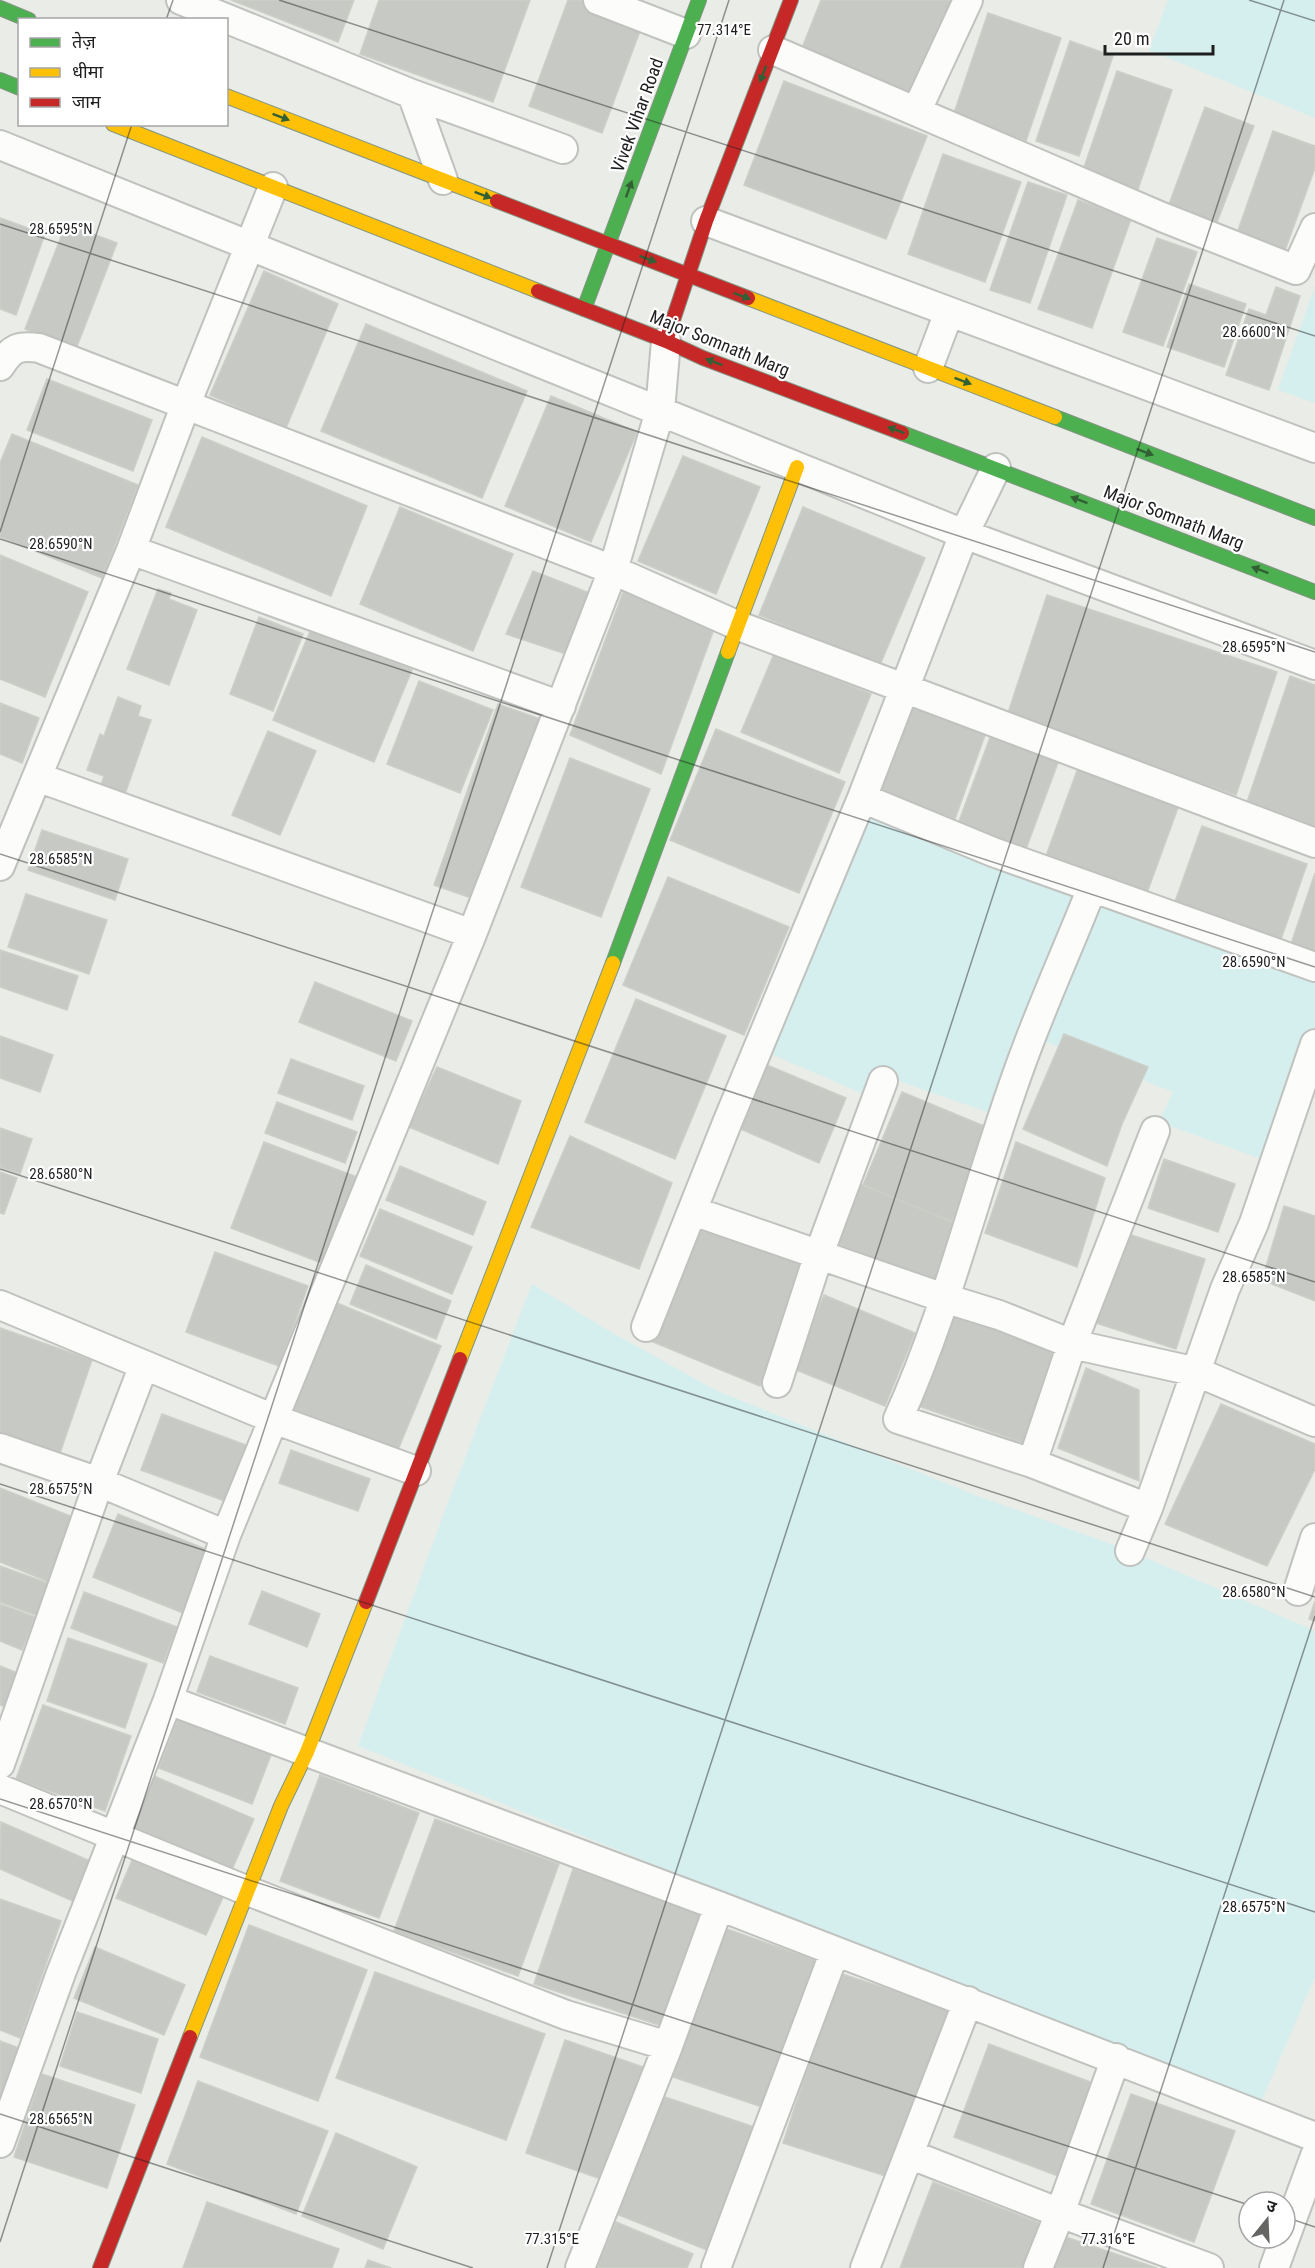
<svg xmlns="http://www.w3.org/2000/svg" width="1315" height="2268" font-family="'Roboto Condensed','Noto Sans Devanagari',sans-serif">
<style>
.park{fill:#d5efef}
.building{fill:#c6c9c4;stroke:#cccfc8;stroke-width:1.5}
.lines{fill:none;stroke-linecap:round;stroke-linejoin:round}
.street-casing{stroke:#c0c2bf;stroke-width:32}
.fast-casing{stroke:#829582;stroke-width:16}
.slow-casing{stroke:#829582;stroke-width:16}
.jam-casing{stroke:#829582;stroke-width:16}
.street{stroke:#fcfcfb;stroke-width:28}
.fast{stroke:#4caf50;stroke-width:14}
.slow{stroke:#ffc107;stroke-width:14}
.jam{stroke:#c62828;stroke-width:14}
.oneway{fill:#335f34}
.ticks{fill:none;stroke:#1e1e1e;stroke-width:1.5;stroke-opacity:0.45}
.labels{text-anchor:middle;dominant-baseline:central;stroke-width:4.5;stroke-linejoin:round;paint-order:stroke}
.street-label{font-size:18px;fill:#1e1e1e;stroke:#fff}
.ticks-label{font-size:15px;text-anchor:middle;fill:#1e1e1e;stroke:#fff;stroke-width:4.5;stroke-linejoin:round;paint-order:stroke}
</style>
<rect width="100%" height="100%" fill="#e9ece7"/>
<path class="park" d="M1168 0H1315V118L1149 50Z
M1315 286V403L1278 390Z
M871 812 1315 979V1087L1284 1167 1159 1122 1173 1092 1036 1038 999 1116 881 1075 873 1098 769 1053Z
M532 1284 604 1328 715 1390 975 1495 1130 1551 1315 1631V1977L1261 2102 1073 2032 358 1746 447 1505Z"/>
<path class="building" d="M231 0H354L338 42Z
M379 0H530L493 102 360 54Z
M568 0H579L643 23 602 133 529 106Z
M821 0H952L914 97 800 53Z
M988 13 1061 38 1026 141 953 116Z
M1070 41 1113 56 1079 156 1036 141Z
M1117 71 1172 90 1136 195 1081 176Z
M784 81 927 136 886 239 744 185Z
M1205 107 1254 126 1216 225 1168 207Z
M1273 131 1315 146V168L1284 253 1236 236Z
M943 154 1021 182 985 282 908 254Z
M1028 182 1067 195 1030 303 990 290Z
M1078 200 1131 219 1092 328 1038 309Z
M0 218 45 234 16 315 0 309Z
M66 224 117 243 76 349 25 329Z
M1157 238 1197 252 1163 346 1123 332Z
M264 271 338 304 286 428 210 395Z
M1189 284 1246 304 1224 367 1167 347Z
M1276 287 1300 296 1269 390 1226 375 1249 309 1266 315Z
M366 324 527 391 482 498 321 431Z
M47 379 152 420 133 471 27 430Z
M551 396 637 432 591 542 505 506Z
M12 434 138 485 102 578 0 537V463Z
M202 437 367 506 331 596 166 527Z
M683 456 760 487 716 594 638 561Z
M400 507 513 554 473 651 360 604Z
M803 507 925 558 880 665 759 615Z
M0 555 88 592 45 697 0 679Z
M533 571 592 594 569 655 506 634Z
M625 587 717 621 661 774 570 735Z
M158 589 171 593 169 599 197 610 169 685 127 669Z
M1047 595 1277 672 1236 795 1006 719Z
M259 617 303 634 273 711 230 694Z
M311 629 412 670 374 762 273 720Z
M774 654 871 694 839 773 741 732Z
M1290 676 1315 685V832L1245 808Z
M419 681 493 710 460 793 387 764Z
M907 695 989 724 955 819 873 791Z
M118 697 141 706 138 716 151 720 125 794 101 785 104 776 87 770 100 734 104 736Z
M0 703 39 718 22 763 0 754Z
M498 704 540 719 477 900 434 885Z
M716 729 845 782 799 893 670 840Z
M268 731 316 751 280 835 232 815Z
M991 735 1059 760 1023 857 955 832Z
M570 758 650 789 601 917 521 887Z
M1078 768 1179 805 1144 901 1043 864Z
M1202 826 1307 864 1277 951 1171 913Z
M42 830 128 859 115 900 28 870Z
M1315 873V952L1291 944Z
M668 877 789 927 744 1035 623 985Z
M26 894 107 920 89 974 8 947Z
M0 950 78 976 67 1010 0 987Z
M315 982 412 1021 396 1061 299 1022Z
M636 999 726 1036 675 1159 585 1122Z
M1064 1034 1148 1067 1122 1124 1107 1166 1023 1129Z
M0 1036 53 1055 40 1092 0 1078Z
M291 1059 364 1086 352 1120 278 1093Z
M762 1063 846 1098 819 1163 734 1126Z
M437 1067 521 1101 498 1164 409 1127Z
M902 1092 991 1129 952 1222 863 1185Z
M277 1102 357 1132 345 1163 265 1133Z
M0 1128 32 1139 20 1174 0 1167Z
M570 1136 672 1183 639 1269 531 1227Z
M264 1142 357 1177 324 1264 231 1228Z
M1016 1142 1105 1178 1077 1267 985 1233Z
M1164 1159 1235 1184 1218 1232 1148 1208Z
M400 1166 486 1202 473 1235 386 1200Z
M0 1172 17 1178 4 1214 0 1213Z
M860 1184 960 1225 935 1284 835 1243Z
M1284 1206 1315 1216V1301L1262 1280Z
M380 1209 472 1247 452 1294 360 1256Z
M697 1219 810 1265 760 1386 646 1339Z
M1122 1232 1205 1259 1176 1349 1093 1322Z
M215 1252 308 1286 279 1366 186 1332Z
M366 1265 451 1301 436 1339 350 1304Z
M824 1295 915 1333 885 1406 794 1369Z
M337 1303 441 1346 395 1457 290 1417Z
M950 1312 1057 1353 1026 1444 913 1404Z
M0 1328 92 1360 60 1453 0 1432Z
M1086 1368 1139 1390V1481L1058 1448Z
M1221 1404 1315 1444V1469L1267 1566 1165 1524Z
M162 1414 251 1447 230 1503 141 1470Z
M291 1450 370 1479 358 1511 279 1483Z
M0 1488 80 1520 54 1584 0 1562Z
M118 1514 208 1550 183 1613 93 1577Z
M0 1566 50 1584 38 1616 0 1602Z
M262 1591 320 1614 307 1647 249 1624Z
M84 1592 177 1627 163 1663 71 1628Z
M1315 1601V1621L1309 1619Z
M0 1604 35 1617 22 1650 0 1641Z
M68 1638 147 1664 125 1728 47 1701Z
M210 1656 298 1688 285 1724 197 1692Z
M0 1666 20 1674 6 1707 0 1705Z
M43 1705 131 1736 105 1811 16 1779Z
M178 1719 271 1755 252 1804 159 1768Z
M147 1773 254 1819 231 1872 124 1826Z
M320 1775 419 1813 379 1918 280 1881Z
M435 1819 559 1864 518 1976 394 1931Z
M1 1822 92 1862 75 1902 0 1869Z
M133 1858 224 1895 206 1935 116 1898Z
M573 1869 703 1912 665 2027 534 1984Z
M0 1899 61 1921 20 2038 0 2030Z
M249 1925 367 1970 318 2101 200 2057Z
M724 1928 818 1961 768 2109 673 2077Z
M95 1947 185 1985 164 2035 74 1998Z
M375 1972 545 2034 506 2140 336 2078Z
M839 1973 953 2010 898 2180 783 2143Z
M77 2012 158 2039 141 2093 60 2066Z
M565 2040 643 2067 604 2180 526 2153Z
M0 2041 30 2052 0 2130Z
M989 2044 1093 2083 1058 2176 954 2137Z
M42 2074 135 2105 107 2188 14 2157Z
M198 2081 328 2131 296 2214 167 2164Z
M1131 2094 1235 2131 1194 2242 1091 2204Z
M662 2096 766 2131 712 2252 614 2213Z
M336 2133 417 2167 383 2249 302 2216Z
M933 2182 1042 2224 1025 2268H900Z
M207 2202 339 2249 332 2268H183Z
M616 2222 693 2254 687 2268H597Z
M1060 2235 1157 2268H1049Z
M368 2260 391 2268H365Z"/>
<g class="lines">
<defs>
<path id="street" d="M181 0 412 94 443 180
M598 0 686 34
M773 50 1162 217 1296 270 1315 228
M412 94 563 149
M917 110 968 0
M0 145 964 534 1315 665
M706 221 1315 448
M0 366C12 348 18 345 39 348L613 570 739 626 1315 843
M928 368 949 312
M131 550 561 706
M37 777 472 934
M862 798 993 852 1315 967
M0 866 131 550 186 404 273 187
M1092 888C1069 946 1043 1003 1022 1061 978 1180 950 1304 898 1419L1032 1463 1148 1508
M693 1211 944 1298 999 1315 1072 1344 1197 1372 1315 1422
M0 1305 274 1419 416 1471
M646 1327 727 1123 862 798 964 534 996 468
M777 1383 819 1254 883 1081
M0 1448 99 1482 226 1535
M1032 1463 1072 1344 1155 1131
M1130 1551 1148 1508 1225 1289 1254 1223 1315 1044
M1298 1591 1315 1538
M168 1700 719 1906 1315 2137
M0 1764 99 1482 144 1365
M0 1789 248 1891 566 2015 668 2046
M0 2143 61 1973 168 1700 226 1535 472 934 613 570 660 411 666 341
M909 2154 1060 2213 1209 2268
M1285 2238 1315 2156
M580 2268 668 2046 719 1906
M716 2268 835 1951
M865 2268 968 2001
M1038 2268 1060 2213 1116 2058
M1274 2268 1285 2238"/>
<path id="fast" d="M0 8 29 20
M0 80 20 88
M584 309 699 0
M1055 417 1315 518
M902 433 1315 592
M613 963 728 652"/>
<path id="slow" d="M226 96 497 201
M113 124 538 291
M748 298 1055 417
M728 652 797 467
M460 1359 613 963
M190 2037 281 1806 307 1752 366 1602"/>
<path id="jam" d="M497 201 748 298
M538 291 666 341 703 358 902 433
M666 341 706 221 791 0
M366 1602 460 1359
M100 2268 190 2037"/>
</defs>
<use href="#street" class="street-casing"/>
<use href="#fast" class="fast-casing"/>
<use href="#slow" class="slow-casing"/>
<use href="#jam" class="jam-casing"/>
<use href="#street" class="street"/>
<use href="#fast" class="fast"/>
<use href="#slow" class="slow"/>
<use href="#jam" class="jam"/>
</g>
<defs><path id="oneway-solid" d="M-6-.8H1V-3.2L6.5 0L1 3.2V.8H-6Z" transform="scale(1.5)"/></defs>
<g class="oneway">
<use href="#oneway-solid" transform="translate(763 74) rotate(111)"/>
<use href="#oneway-solid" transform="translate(281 117) rotate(21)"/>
<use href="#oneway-solid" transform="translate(629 189) rotate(-70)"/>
<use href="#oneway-solid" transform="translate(483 195) rotate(21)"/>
<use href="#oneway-solid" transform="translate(648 259) rotate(21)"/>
<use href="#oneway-solid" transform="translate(742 296) rotate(21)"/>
<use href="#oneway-solid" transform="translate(714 362) rotate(-159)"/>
<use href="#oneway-solid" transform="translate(963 381) rotate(21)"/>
<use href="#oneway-solid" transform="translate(896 430) rotate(-159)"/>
<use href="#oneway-solid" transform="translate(1145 452) rotate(21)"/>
<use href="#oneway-solid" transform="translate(1079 500) rotate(-159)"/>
<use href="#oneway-solid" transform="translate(1260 570) rotate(-159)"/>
</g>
<path class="ticks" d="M279 0 1315 336M1249 0 1315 21M166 20 173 0M0 224 1315 652M0 532 132 124M0 539 1315 967M0 854 1315 1282M0 1169 1315 1597M0 1484 1315 1912M0 1799 1249 2205M0 2114 473 2268M1285 2217 1315 2227M0 2242 729 0M547 2268 1284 0M1103 2268 1315 1616"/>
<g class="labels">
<g class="street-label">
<text transform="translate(637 115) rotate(-70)">Vivek Vihar Road</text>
<text transform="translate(720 343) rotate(22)">Major Somnath Marg</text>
<text transform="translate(1174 517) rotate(21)">Major Somnath Marg</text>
</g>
</g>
<g class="ticks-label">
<text x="724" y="35">77.314°E</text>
<text x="61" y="234">28.6595°N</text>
<text x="1254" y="337">28.6600°N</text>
<text x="61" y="549">28.6590°N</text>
<text x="1254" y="652">28.6595°N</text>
<text x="61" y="864">28.6585°N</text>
<text x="1254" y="967">28.6590°N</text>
<text x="61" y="1179">28.6580°N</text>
<text x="1254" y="1282">28.6585°N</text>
<text x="61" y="1494">28.6575°N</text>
<text x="1254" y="1597">28.6580°N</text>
<text x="61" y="1809">28.6570°N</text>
<text x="1254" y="1912">28.6575°N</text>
<text x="61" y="2124">28.6565°N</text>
<text x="552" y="2244">77.315°E</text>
<text x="1108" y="2244">77.316°E</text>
</g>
<rect x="18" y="18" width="210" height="108" fill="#ffffff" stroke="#a5a5a5" stroke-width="1.5"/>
<rect x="30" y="38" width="30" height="9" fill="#4caf50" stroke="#a5a5a5" stroke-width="1.5"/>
<text x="72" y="48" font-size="18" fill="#1e1e1e">तेज़</text>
<rect x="30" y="68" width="30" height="9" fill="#ffc107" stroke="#a5a5a5" stroke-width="1.5"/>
<text x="72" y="78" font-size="18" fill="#1e1e1e">धीमा</text>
<rect x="30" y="98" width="30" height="9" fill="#c62828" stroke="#a5a5a5" stroke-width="1.5"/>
<text x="72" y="108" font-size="18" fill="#1e1e1e">जाम</text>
<g transform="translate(1267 2220) rotate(18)"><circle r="28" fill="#ffffff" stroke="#a5a5a5" stroke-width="1.5"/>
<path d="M0-4.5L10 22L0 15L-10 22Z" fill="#656664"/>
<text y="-9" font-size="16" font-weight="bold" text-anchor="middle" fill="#1e1e1e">उ</text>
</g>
<path d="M1105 45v9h108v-9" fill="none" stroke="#1e1e1e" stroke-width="3"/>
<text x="1114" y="45" font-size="18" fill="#1e1e1e" stroke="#ffffff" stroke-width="4.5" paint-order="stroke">20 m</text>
</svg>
